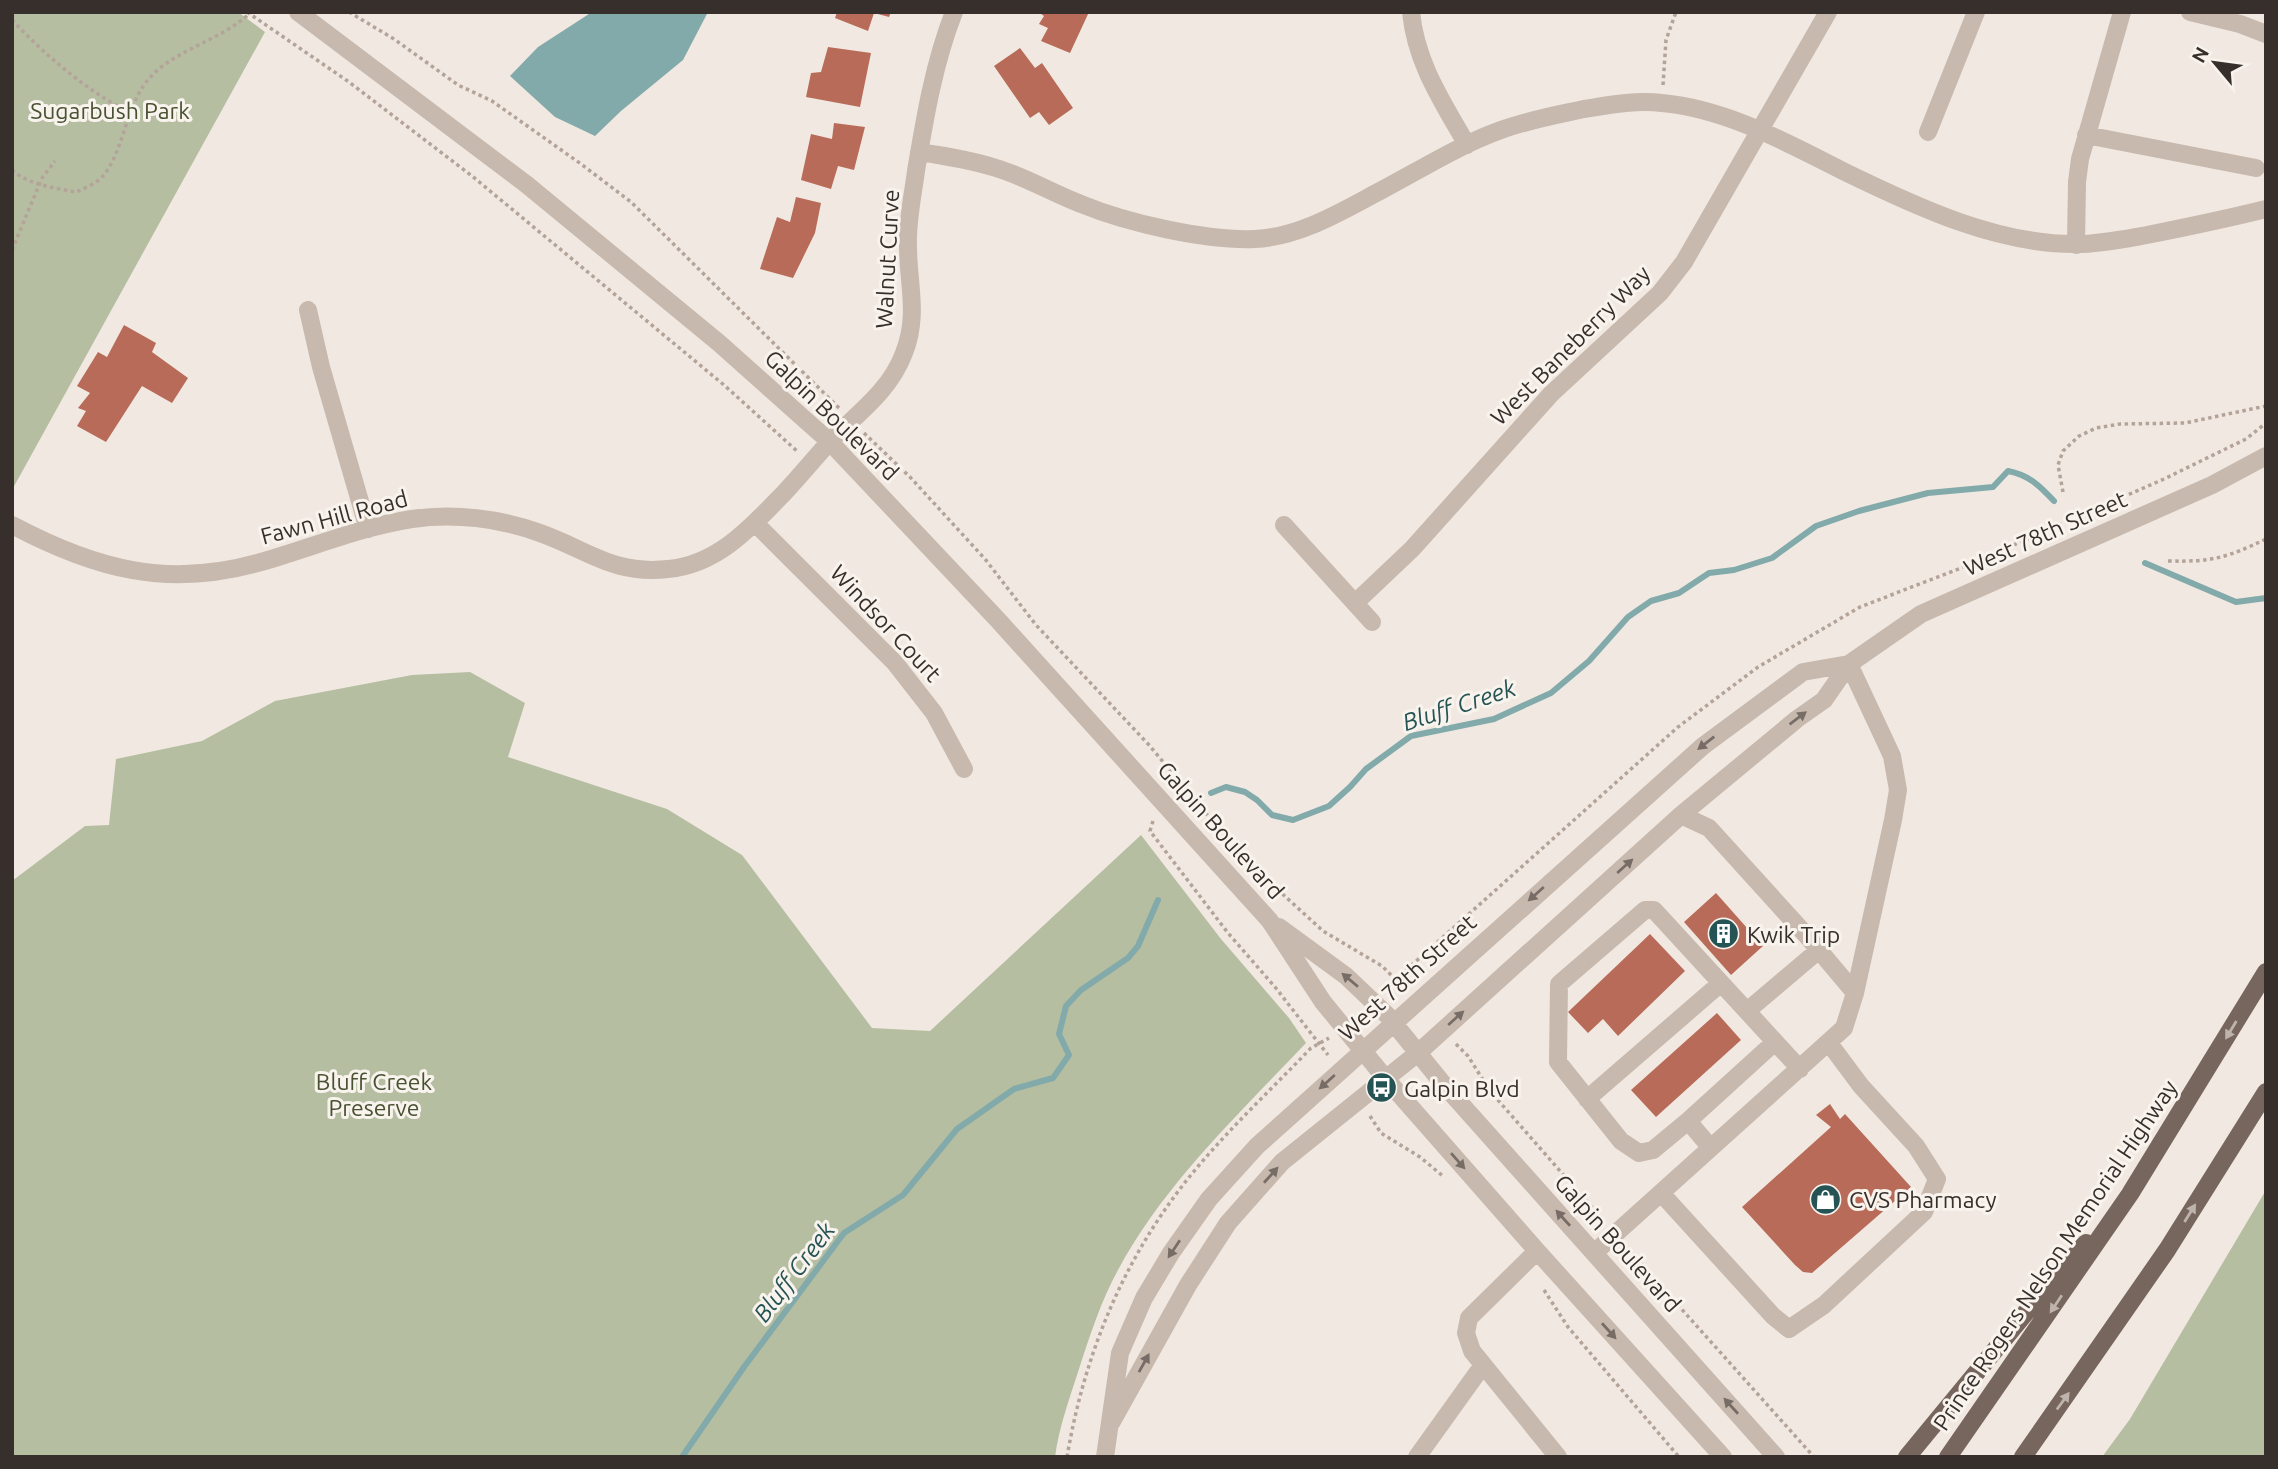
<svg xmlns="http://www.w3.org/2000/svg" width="2278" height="1469" font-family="Ubuntu,sans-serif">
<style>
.green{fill:#b6bea2}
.water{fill:#83aaaa}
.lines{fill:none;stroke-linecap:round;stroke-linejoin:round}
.stream{stroke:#83aaaa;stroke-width:6}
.building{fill:#b86b58}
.path{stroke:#b3a398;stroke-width:3.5;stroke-dasharray:3.5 3.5;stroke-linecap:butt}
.minor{stroke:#c8b9ae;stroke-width:18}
.major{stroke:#77665e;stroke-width:18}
.oneway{fill:#786d66}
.oneway2{fill:#beb4ad}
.labels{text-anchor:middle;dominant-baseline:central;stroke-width:6;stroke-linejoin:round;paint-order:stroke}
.park-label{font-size:23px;fill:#485232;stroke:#f8f3ed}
.street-label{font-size:23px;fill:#372f2b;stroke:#f8f3ed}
.poi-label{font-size:23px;fill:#372f2b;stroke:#f8f3ed;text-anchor:start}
.water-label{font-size:24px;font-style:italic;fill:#265354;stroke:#f8f3ed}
</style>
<rect width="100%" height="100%" fill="#f1e9e1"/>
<path class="green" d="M12 12H238L265 32 12 490Z
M470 672 525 703 508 757 667 809 742 855 872 1028 930 1031 1141 835 1221 939 1289 1018 1306 1043C1239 1114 1165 1183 1118 1270 1101 1301 1090 1335 1079 1369 1070 1397 1059 1427 1055 1457H12V881L85 826 109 825 116 759 202 741 275 701 412 675Z
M2266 1190V1457H2102L2130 1419Z"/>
<path class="water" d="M592 12H708L683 60 621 111 595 136 555 117 510 76 538 47Z"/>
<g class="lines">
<path class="stream" d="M2145 563 2236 602 2266 598
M1211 793 1226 787 1245 792 1257 800 1272 815 1293 820 1329 806 1350 787 1366 769 1411 736 1494 719 1551 693 1589 661 1628 617 1651 601 1679 593 1709 573 1734 570 1772 558 1816 526 1859 511 1928 493 1993 487 2008 471C2029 475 2040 486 2054 501
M682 1457 744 1367 844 1233 903 1195 957 1129 1014 1089 1053 1078 1069 1055 1059 1034 1066 1006 1081 990 1128 958 1138 946 1158 900"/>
</g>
<path class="building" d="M837 12H891L889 17 874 13 868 31 835 18Z
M1038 12H1089L1070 53 1041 41 1048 28 1039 24 1044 16Z
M828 47 871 53 860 107 806 97 811 73 821 72Z
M1020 48 1035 68 1042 63 1073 108 1049 125 1039 112 1030 118 994 66Z
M834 123 865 127 854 170 838 166 831 189 801 180 811 134 832 139Z
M796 197 821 203 815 233 793 278 760 269 777 217 790 222Z
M124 325 156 343 152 352 188 378 172 403 142 386 106 442 77 426 86 411 78 408 90 393 77 386 98 352 107 357Z
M1716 893 1763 946 1731 975 1684 922Z
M1650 934 1685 971 1618 1036 1603 1019 1588 1033 1568 1012Z
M1717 1013 1741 1040 1656 1117 1631 1090Z
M1830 1104 1840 1119 1845 1114 1911 1187 1812 1273 1803 1272 1795 1265 1742 1207 1831 1127 1816 1115Z"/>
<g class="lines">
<path class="path" d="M247 12 349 82 472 176 724 385 798 452
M349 12 394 39 458 85 492 101 581 164 631 202 839 408
M12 20C46 56 86 90 130 113
M1663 85 1666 40 1676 12
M12 170C29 185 55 188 76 192 85 188 97 183 103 176 121 155 126 113 142 88 166 50 220 43 251 12
M12 250 42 178 55 161
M864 433 910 477 985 559 1036 625 1149 745 1210 818 1265 878 1323 931 1382 966 1405 989
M2063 492 2058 465 2063 451 2079 436 2096 428 2120 424 2185 423 2266 406
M2168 561C2212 562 2226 558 2266 539
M1153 821 1150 831 1228 933 1275 987 1328 1055
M1385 989 1678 727 1758 667 1860 607 1961 568 2164 479 2246 439 2266 423
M1456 1044 1468 1056 1490 1091 1603 1220
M1370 1116 1381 1133 1420 1157 1444 1177
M1626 1247 1814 1457
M1544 1290 1568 1327 1679 1457
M1067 1457C1084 1357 1121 1265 1183 1185 1221 1136 1268 1093 1311 1048L1329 1038"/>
<path class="minor" d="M298 12 526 184 719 343 830 442 997 619 1270 921 1323 1002 1386 1079 1537 1251 1723 1457
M1411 12C1416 63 1442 101 1467 145
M2190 12 2240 24 2266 34
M1928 132 1976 12
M2086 135 2256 168
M919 152C946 156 971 160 996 168 1026 177 1052 193 1081 204 1127 223 1206 241 1255 239 1300 237 1342 211 1380 191 1420 170 1459 145 1501 130 1528 120 1556 115 1584 109 1609 105 1636 100 1662 103 1728 109 1789 144 1847 173 1917 207 1998 245 2077 244 2100 244 2124 239 2147 235 2187 227 2226 219 2266 209
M2076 245 2077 182 2080 159 2122 12
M308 310 321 367 368 529
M755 523 895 663 934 713 964 769
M12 525C95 569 168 589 261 562 311 548 360 527 412 519 453 513 500 518 540 533 588 550 613 575 668 569 718 565 752 526 785 492 800 476 815 458 830 441 857 414 890 391 904 353 919 315 908 284 908 246 907 221 913 195 916 171 925 117 934 63 954 12
M1284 525 1372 622
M1355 603 1412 549 1551 394 1660 293 1684 262 1828 12
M1681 815 1709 828 1807 936 1855 993
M1279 927 1346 976 1388 1016 1444 1085 1776 1457
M1747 1011 1819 950
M1587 1099 1721 983
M1688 1121 1775 1042
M1711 1148 1688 1121 1653 1150 1639 1153 1621 1141 1558 1062 1559 984 1645 910H1654L1800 1069
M1661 1193 1773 1316 1789 1329 1824 1305 1924 1212 1937 1179 1916 1146 1861 1086 1829 1043
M1537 1251 1469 1318 1466 1333 1472 1351 1558 1457
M1594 1253 1844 1028 1855 993 1893 820 1898 790 1892 756 1849 664
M1111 1423 1188 1285 1228 1223 1282 1162 1419 1052 1681 815 1797 719 1824 700 1849 664 1921 614 2212 485 2266 456
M1105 1457 1120 1353 1144 1298 1171 1253 1209 1199 1257 1146 1703 746 1803 672 1849 664
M1417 1457 1483 1365"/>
<path class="major" d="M1907 1457 2046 1288 2086 1243
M1948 1457 2130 1194 2266 972
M2023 1457 2167 1250 2266 1092"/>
</g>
<defs><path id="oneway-solid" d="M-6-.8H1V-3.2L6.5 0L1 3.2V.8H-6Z" transform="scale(1.75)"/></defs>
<g class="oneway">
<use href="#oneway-solid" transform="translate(1798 718) rotate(-37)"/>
<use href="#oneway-solid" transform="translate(1706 743) rotate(142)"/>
<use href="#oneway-solid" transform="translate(1625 866) rotate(-42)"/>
<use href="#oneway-solid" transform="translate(1536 894) rotate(138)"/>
<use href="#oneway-solid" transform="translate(1350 980) rotate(-140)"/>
<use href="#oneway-solid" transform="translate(1456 1018) rotate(-42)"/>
<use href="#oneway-solid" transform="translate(1327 1082) rotate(138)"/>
<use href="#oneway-solid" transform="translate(1458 1161) rotate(49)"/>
<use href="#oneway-solid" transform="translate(1271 1175) rotate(-48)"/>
<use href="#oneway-solid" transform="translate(1563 1218) rotate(-132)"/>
<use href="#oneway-solid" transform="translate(1174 1249) rotate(124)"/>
<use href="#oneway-solid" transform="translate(1609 1331) rotate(48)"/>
<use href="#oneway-solid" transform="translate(1144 1363) rotate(-61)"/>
<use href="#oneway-solid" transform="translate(1731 1406) rotate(-132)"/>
</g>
<g class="oneway2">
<use href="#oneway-solid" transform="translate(2231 1030) rotate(121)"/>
<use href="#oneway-solid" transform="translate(2190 1213) rotate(-58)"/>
<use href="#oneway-solid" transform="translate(2056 1304) rotate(124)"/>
<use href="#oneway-solid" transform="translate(2063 1401) rotate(-54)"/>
</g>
<defs>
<symbol id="building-disc" viewBox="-11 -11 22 22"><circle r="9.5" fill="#265354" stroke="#f8f3ed"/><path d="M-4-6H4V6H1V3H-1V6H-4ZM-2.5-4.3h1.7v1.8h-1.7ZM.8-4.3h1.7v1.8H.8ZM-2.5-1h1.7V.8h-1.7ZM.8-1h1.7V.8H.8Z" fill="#fff"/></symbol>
<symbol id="bus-disc" viewBox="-11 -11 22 22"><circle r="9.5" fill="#265354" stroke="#f8f3ed"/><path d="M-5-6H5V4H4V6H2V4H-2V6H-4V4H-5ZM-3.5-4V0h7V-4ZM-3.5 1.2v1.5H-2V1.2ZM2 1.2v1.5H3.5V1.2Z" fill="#fff"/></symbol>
<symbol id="shop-disc" viewBox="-11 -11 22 22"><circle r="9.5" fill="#265354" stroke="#f8f3ed"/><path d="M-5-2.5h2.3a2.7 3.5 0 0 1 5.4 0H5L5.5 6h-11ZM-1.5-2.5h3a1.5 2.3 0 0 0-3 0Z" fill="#fff"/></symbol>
</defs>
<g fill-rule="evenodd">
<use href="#building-disc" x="1706" y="916" width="35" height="35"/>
<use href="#bus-disc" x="1364" y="1070" width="35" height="35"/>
<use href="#shop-disc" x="1808" y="1182" width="35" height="35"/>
</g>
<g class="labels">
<g class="park-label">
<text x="110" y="110">Sugarbush Park</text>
<text x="374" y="1081">Bluff Creek<tspan x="374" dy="26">Preserve</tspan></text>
</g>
<g class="street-label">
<text transform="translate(887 259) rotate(-87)">Walnut Curve</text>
<text transform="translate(1570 345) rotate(-45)">West Baneberry Way</text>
<text transform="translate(832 415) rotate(44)">Galpin Boulevard</text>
<text transform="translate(334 517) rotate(-15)">Fawn Hill Road</text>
<text transform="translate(2045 533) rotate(-24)">West 78th Street</text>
<text transform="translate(886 623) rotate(47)">Windsor Court</text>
<text transform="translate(1221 830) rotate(48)">Galpin Boulevard</text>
<text transform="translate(1407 977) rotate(-42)">West 78th Street</text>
<text transform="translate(1618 1243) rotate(48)">Galpin Boulevard</text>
<text transform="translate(2055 1255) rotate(-56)">Prince Rogers Nelson Memorial Highway</text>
</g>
<g class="poi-label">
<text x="1747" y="934">Kwik Trip</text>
<text x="1404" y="1088">Galpin Blvd</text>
<text x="1849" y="1199">CVS Pharmacy</text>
</g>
<g class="water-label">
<text transform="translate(1459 705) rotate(-18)">Bluff Creek</text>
<text transform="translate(794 1272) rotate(-53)">Bluff Creek</text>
</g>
</g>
<rect width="2278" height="1469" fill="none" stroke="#372f2b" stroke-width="28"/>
<g transform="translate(2215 63) rotate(299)" stroke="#f8f3ed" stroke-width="5" paint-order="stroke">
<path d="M0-5L12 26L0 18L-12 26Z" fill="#372f2b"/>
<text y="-10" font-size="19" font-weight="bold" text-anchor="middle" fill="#372f2b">N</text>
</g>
</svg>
